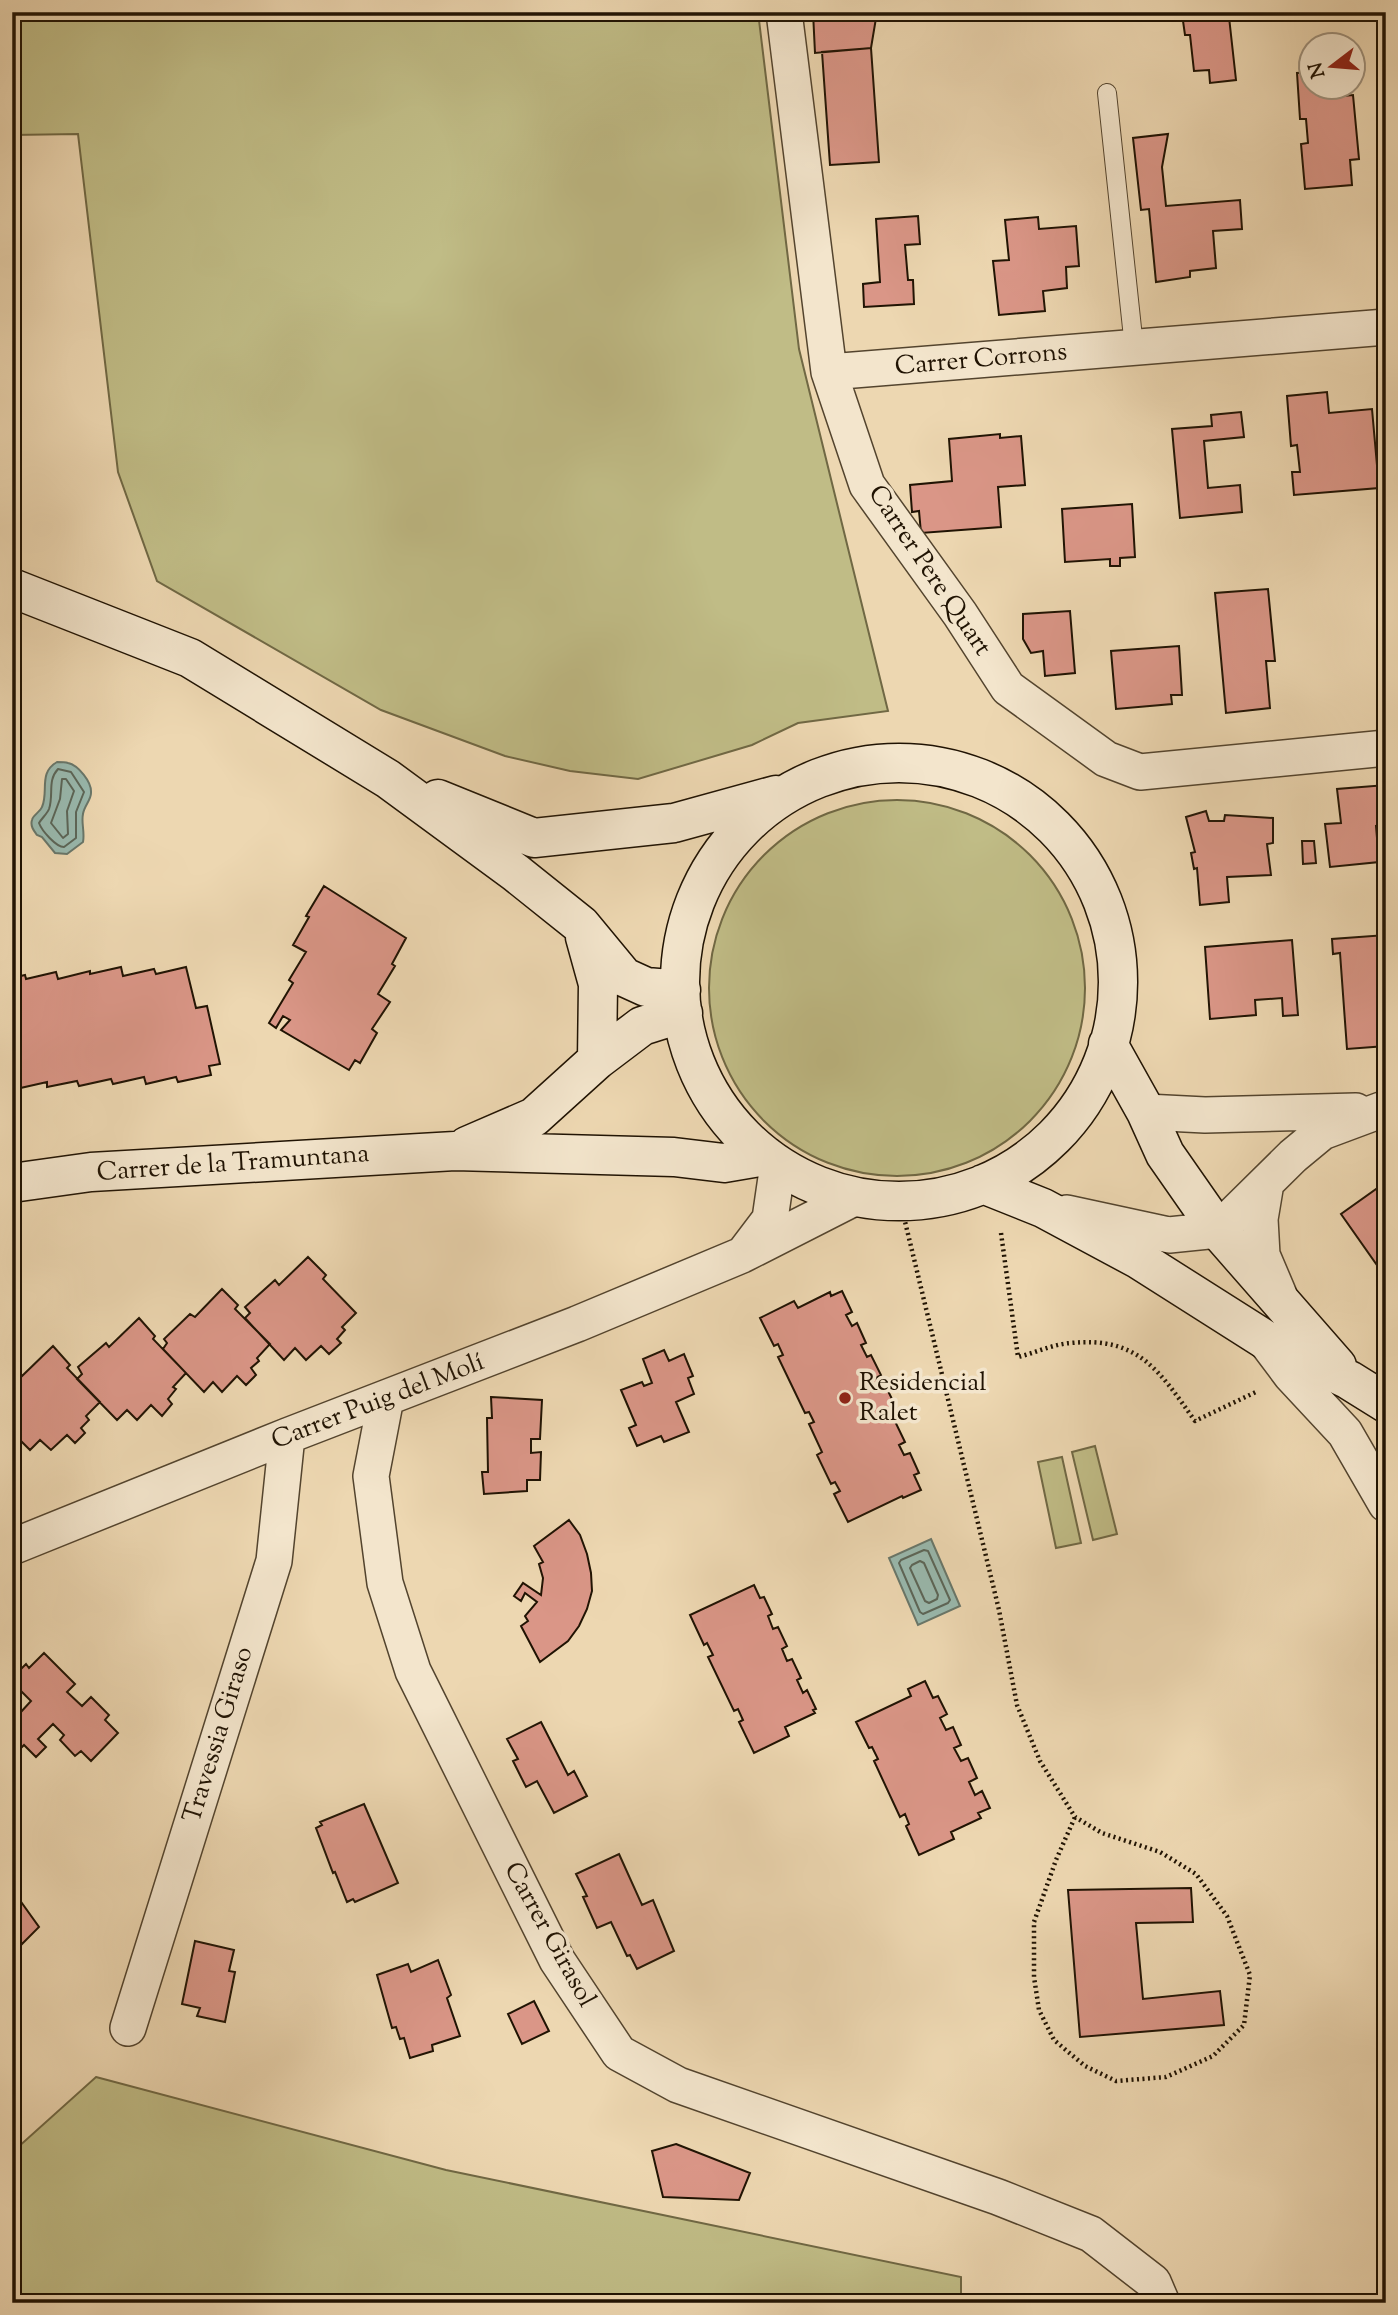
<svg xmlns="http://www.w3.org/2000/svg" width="1398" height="2315" font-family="'Sorts Mill Goudy',serif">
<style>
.green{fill:#c0bc86;stroke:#706844;stroke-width:2}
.water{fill:#99b9ae;stroke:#69776a;stroke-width:2}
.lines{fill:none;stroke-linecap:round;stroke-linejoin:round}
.shore{stroke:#5c6658;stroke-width:2}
.building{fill:#da9687;stroke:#201303;stroke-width:2}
.lane-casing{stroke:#53442e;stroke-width:20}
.street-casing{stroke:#53442e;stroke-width:38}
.secondary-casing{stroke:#201303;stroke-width:41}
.path{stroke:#201303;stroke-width:4.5;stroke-dasharray:2 3.5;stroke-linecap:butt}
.lane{stroke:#f3e5cc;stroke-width:18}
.street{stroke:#f3e5cc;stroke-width:35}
.secondary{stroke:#f3e5cc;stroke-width:38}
.poi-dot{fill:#8f2418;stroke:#f3e5cc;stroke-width:2.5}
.labels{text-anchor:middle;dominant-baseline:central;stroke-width:7;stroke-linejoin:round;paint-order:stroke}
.street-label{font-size:26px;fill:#201303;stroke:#f3e5cc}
.poi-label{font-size:26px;fill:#201303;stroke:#f3e5cc;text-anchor:start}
</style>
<rect width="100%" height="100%" fill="#edd7b1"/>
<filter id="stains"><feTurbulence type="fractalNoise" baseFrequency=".00286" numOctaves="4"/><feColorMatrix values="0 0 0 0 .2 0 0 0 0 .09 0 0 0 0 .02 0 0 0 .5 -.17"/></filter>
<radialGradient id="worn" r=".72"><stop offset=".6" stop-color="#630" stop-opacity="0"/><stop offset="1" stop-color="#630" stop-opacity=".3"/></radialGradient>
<path class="green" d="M12 12H758L799 349 888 711 798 723 752 745 638 779 570 771 505 756 381 710 157 581 118 472 78 134 12 135Z
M709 988a188 188 0 1 1 376 0a188 188 0 1 1-376 0Z
M1095 1446 1117 1534 1093 1540 1072 1452Z
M1062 1457 1081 1543 1056 1548 1038 1462Z
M96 2077 446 2170 961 2277V2303H12V2146L16 2149Z"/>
<path class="water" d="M57 762C61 762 65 762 68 763 78 765 92 782 91 793 91 800 84 806 83 814 81 823 85 832 83 842L67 854 55 853 42 837 37 835C34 831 30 826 32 820 33 815 40 812 42 807 49 791 38 773 57 762Z
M931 1539 960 1606 918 1625 889 1558Z"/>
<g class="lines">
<path class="shore" d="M58 769 71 772 84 792 76 812V838L64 847C56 847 42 831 39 823 42 818 47 814 49 809 54 794 47 781 58 769Z
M62 779H66L74 791 67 811 68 834 63 838 51 823 60 799Z
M924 1550 928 1551 950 1600 948 1603 923 1614 920 1612 899 1563 901 1560Z
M920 1561 924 1563 938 1595 937 1599 929 1603 925 1601 910 1568 912 1565Z"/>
</g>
<path class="building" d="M813 12H893L892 20 876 18 871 48 815 53Z
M1200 12H1224V17H1229L1236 80 1210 83 1209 70 1194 71 1190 35H1185L1183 21 1201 19Z
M871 48 879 162 830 165 822 52Z
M1310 72V88H1344V96L1353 95 1359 159 1350 160 1352 185 1305 189 1301 144 1308 143 1306 119H1300L1297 73Z
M1168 134 1162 167 1166 206 1240 200 1242 229 1213 231 1216 268 1190 271V277L1156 282 1149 209 1141 210 1133 138Z
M918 216 920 244 905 245 908 280H913L914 304 864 307 863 284 880 282 876 219Z
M1038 217 1039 229 1076 226 1079 266 1066 267 1067 288 1043 291 1045 311 999 315 993 261 1009 260 1005 220Z
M1327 392 1329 413 1372 409 1379 488 1294 495 1292 472H1300L1297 445 1291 446 1287 396Z
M1241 412 1244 437 1204 441 1208 488 1240 485 1242 512 1180 518 1172 429 1212 426 1211 415Z
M1000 434V438L1021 436 1025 485 998 487 1001 527 921 533 919 511 912 512 910 485 952 481 949 439Z
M1132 504 1135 557 1120 558V566H1110V559L1065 562 1062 509Z
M1268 589 1275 661H1266L1270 708 1226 713 1215 593Z
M1070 611 1075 673 1045 676 1043 651 1031 653 1023 639V614Z
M1179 646 1182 695H1171L1172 704 1116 709 1111 651Z
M1386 785V825L1376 826 1379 862 1330 867 1325 824 1341 823 1337 789Z
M1206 811 1209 821H1224L1225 815 1273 818V843L1267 844 1271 875 1227 877 1229 902 1200 905 1197 868 1194 869 1191 853 1195 852 1186 817Z
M1302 841H1314L1316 863 1303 864Z
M324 886 406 938 392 964 395 966 378 994 390 1002 372 1029 377 1033 360 1063 355 1060 349 1070 281 1030 290 1020 283 1016 276 1028 269 1023 293 983 289 980 306 952 293 945 309 917 306 916Z
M1386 935V1046L1347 1049 1340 953 1333 954 1332 939Z
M1292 940 1298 1015 1283 1016 1282 998 1255 1000 1256 1015 1210 1019 1205 947Z
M121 967 123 976 154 969 156 974 186 967 196 1008 207 1006 220 1064 209 1066 211 1075 178 1082 176 1077 146 1084 144 1077 113 1084 111 1079 79 1086 77 1081 47 1087V1082L16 1089 12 1074V978L25 975 26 979 56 972 58 979 90 971V974Z
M1386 1182V1278L1341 1214Z
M308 1257 326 1275 323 1279 356 1313 342 1327 345 1330 337 1339 341 1343 329 1354 321 1346 306 1360 295 1348 284 1360 245 1318 250 1313 245 1307 275 1280 279 1285Z
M222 1289 238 1305 235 1309 270 1344 257 1358 259 1361 251 1368 256 1375 246 1385 237 1376 222 1392 213 1382 204 1392 163 1349 167 1343 164 1339 190 1314 195 1317Z
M842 1291 852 1312 846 1315 852 1326 857 1323 866 1343 861 1345 867 1357 871 1355 881 1375 876 1378 881 1389 886 1387 896 1407 890 1411 905 1442 899 1445 904 1455 910 1453 919 1473 914 1475 921 1490 903 1498 902 1496 848 1522 834 1494 840 1491 835 1482 831 1484 817 1455 822 1452 809 1424 814 1422 809 1412 805 1413 778 1357 783 1355 778 1344 774 1346 760 1318 794 1301 798 1308 830 1292 831 1296Z
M139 1318 155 1336 153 1339 186 1373 173 1387 176 1389 168 1399 172 1404 162 1416 151 1405 137 1420 127 1410 117 1420 77 1379 82 1374 78 1367 106 1343 109 1347Z
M53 1346 70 1365 67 1368 100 1402 86 1416 89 1420 81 1428 85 1433 75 1443 67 1435 51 1450 40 1440 30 1450 12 1432V1378L18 1372 22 1376Z
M664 1350 669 1361 684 1354 693 1376 688 1378 694 1394 676 1402 689 1432 664 1442 661 1436 637 1446 629 1428 636 1425 621 1390 642 1382 644 1386 652 1383 643 1359Z
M491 1397 542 1400 540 1439H531V1453L541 1452 540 1480H527V1491L484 1494 482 1472H488L487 1418H492Z
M569 1520 580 1535 587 1554 591 1573 592 1591 587 1609 579 1626 568 1641 540 1662 521 1626 528 1621 525 1616 537 1602 525 1593 521 1601 514 1596 523 1583 541 1595 543 1578 539 1564 543 1562 534 1546Z
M754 1585 760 1598 764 1597 772 1614 768 1616 773 1629 778 1627 787 1646 782 1649 787 1661 792 1659 801 1678 797 1680 803 1693 807 1690 816 1709 813 1710 815 1713 785 1727 789 1736 754 1753 739 1722 743 1720 738 1709 734 1711 708 1657 713 1655 707 1643 704 1645 690 1615Z
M44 1653 75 1684 67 1692 82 1706 91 1697 109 1715 105 1720 118 1733 91 1761 81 1751 75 1756 60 1740 64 1735 53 1724 38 1739 46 1747 36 1757 24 1745 12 1757V1706L20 1713 31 1701 12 1682V1678L26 1664 29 1668Z
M925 1681 933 1698 938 1696 947 1714 940 1718 946 1730 953 1727 961 1745 954 1748 961 1761 968 1758 977 1778 969 1782 975 1795 982 1791 990 1808 978 1813 981 1818 951 1832 954 1839 919 1855 906 1826 909 1824 905 1814 900 1817 874 1761 878 1759 872 1747 869 1748 856 1722 911 1696 908 1689Z
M541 1722 568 1775 574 1771 587 1796 554 1813 537 1781 526 1787 513 1761 518 1759 507 1739Z
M364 1804 398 1883 355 1902 353 1899 347 1902 335 1872 333 1873 316 1828 322 1825 320 1822Z
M619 1854 642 1905 653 1900 674 1951 637 1969 630 1955 627 1956 611 1922 597 1928 583 1897 587 1896 576 1874Z
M1191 1888 1193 1922 1136 1923 1143 1999 1220 1991 1224 2025 1080 2037 1068 1890Z
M14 1892 39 1927 22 1944 19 1941 12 1947V1894Z
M195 1941 234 1950 229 1971 235 1972 225 2022 197 2016 200 2008 182 2004Z
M438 1960 451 1995 447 1998 460 2036 432 2045 433 2051 410 2058 404 2038 400 2039 396 2027 392 2028 377 1975 408 1964 411 1972Z
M534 2001 549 2031 522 2044 508 2014Z
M676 2144 750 2173 739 2200 663 2197 652 2151Z"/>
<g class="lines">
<defs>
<path id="lane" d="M1107 93 1134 347"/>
<path id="street" d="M784 12 829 372 867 485 960 614 1008 688 1106 759 1140 772 1386 748
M829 372 1386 327
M1146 1112 1205 1115 1356 1111
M1266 1183 1260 1219 1262 1255 1279 1295
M1067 1213 1169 1235 1218 1230 1293 1156 1322 1132 1381 1110
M745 1252 770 1219 778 1164
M1264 1339 1291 1375 1345 1433 1386 1504
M386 1398 371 1476 385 1583 413 1671 557 1960 619 2053 678 2085 998 2197 1091 2234 1153 2282 1162 2303
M12 1547 287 1436 577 1324 742 1255 856 1197
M128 2028 274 1561 287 1436"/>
<path id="secondary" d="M12 588 190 658 388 779 516 873 581 925 624 977 646 987 681 990
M680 982a219 219 0 1 1 438 0a219 219 0 1 1-438 0Z
M438 799 534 838 674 823 776 795
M585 937 598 984 597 1060
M1108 1044 1146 1112 1165 1154 1218 1230 1337 1366
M467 1146 534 1117 597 1060 642 1026 683 1013
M12 1183 91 1172 455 1151 674 1157 724 1163 766 1156
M983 1184 1043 1208 1138 1259 1264 1339 1349 1380 1386 1403"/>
</defs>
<use href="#lane" class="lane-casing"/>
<use href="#street" class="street-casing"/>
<use href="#secondary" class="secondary-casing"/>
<path class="path" d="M900 1201 999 1610 1017 1705 1040 1761 1075 1817 1102 1833 1160 1852 1196 1874 1227 1916 1250 1975 1244 2025 1213 2056 1166 2077 1116 2081 1085 2066 1054 2040 1039 2010 1034 1977V1922L1056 1860 1075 1817
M1001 1233 1018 1357C1035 1353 1053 1344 1071 1343 1139 1336 1160 1372 1195 1421L1258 1391"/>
<use href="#lane" class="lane"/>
<use href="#street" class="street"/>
<use href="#secondary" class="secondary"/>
</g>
<circle class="poi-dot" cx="845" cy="1398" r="7"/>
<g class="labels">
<g class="street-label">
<text transform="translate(981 360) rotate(-5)">Carrer Corrons</text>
<text transform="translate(929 571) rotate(56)">Carrer Pere Quart</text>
<text transform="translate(233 1164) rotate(-4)">Carrer de la Tramuntana</text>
<text transform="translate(378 1402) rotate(-21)">Carrer Puig del Molí</text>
<text transform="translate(219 1735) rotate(-73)">Travessia Giraso</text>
<text transform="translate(549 1935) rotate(61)">Carrer Girasol</text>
</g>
<g class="poi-label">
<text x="859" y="1383">Residencial<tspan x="859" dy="30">Ralet</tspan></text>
</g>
</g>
<rect width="1398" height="2315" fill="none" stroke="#edd7b1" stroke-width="42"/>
<rect x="14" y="14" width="1370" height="2287" fill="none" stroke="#201303" stroke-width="3.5"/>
<rect x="21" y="21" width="1356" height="2273" fill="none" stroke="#201303" stroke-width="2"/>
<g transform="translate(1332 66) rotate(254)"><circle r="33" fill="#f3e5cc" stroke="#9f917c" stroke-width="2"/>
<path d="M0-5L12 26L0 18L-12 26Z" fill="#8f2418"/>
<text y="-10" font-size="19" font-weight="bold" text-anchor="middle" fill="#201303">N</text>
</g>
<rect width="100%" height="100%" filter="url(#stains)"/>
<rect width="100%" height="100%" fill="url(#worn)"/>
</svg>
